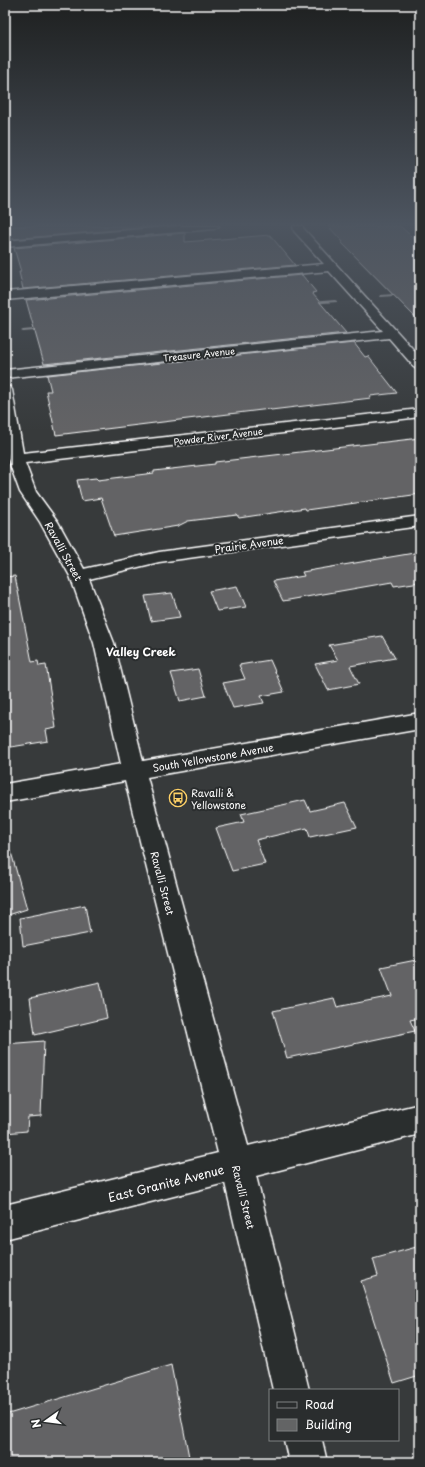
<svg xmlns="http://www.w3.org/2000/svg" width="425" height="1467" font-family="'Playpen Sans',sans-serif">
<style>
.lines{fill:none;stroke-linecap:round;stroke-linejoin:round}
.stream{fill:#adaeaf;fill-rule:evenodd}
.building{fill:#636465;stroke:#fff}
.minor-casing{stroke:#fff;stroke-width:3}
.minor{fill:#2a2d2e;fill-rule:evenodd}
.labels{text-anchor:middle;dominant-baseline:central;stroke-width:4;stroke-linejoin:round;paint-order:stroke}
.far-street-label{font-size:9px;fill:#fff;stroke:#2a2d2e}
.street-label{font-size:10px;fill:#fff;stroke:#2a2d2e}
.poi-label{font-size:10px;fill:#fff;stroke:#2a2d2e;text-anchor:start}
.neighbourhood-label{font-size:11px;font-weight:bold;fill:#fff;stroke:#2a2d2e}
.near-street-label{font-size:12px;fill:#fff;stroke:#2a2d2e}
</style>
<rect width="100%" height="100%" fill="#373a3b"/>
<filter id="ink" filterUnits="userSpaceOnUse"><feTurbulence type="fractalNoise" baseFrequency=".025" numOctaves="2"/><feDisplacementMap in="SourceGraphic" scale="8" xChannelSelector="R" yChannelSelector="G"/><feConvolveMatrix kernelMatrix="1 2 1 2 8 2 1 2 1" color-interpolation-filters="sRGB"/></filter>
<g filter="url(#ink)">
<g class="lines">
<path class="stream" d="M420 292V294L381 297 379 296 381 295Z
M335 300 337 301V302L310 304 308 303 310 302Z
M44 328 46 329V330L23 332 21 331 23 330Z"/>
</g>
<path class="building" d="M8 226H162L12 239Z
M328 226H400L420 244V322L341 242H343Z
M185 233V242L270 235 295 265 23 289 19 272H21L14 248Z
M302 275 316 292 312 293 346 333 44 364 26 300Z
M354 343 365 357 368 356 397 393 370 396 371 398 271 410 270 409 56 435 46 391H51L47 375Z
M420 438V494L306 510 305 508 239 518 237 515 188 521 178 526 114 536 101 498 82 501 77 480 96 478 98 480 154 473V471L215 464V462Z
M420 552V582L394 586 392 582 283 601 273 581 304 576 302 572Z
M15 576 32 662 38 661 39 666 46 665 56 728 46 730 48 741 5 748V577Z
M237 586 246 607 217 611 209 591Z
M172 593 180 617 151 621 145 596Z
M382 636 395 658 350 666 359 684 328 690 315 664 338 660 329 645Z
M270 660 284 692 261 696 264 703 233 708 223 683 245 679 239 665Z
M198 669 206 696 180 701 171 673Z
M305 800 310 811 345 803 357 827 310 837 307 828 256 840 265 864 232 871 216 828 244 822 241 814Z
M11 852 27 909 5 916V853Z
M85 905 90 933 23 946 20 918Z
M416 960 420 970V1018L410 1020 415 1031 287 1058 273 1011 334 998 337 1007 392 996 381 967Z
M100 982 107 1018 35 1035 30 998Z
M44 1041 41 1116 28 1117 27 1131 5 1133V1044Z
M420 1246V1375L394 1383 361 1281 378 1276 373 1259Z
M171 1365 190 1462H5V1415Z"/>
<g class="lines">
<defs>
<path id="minor" d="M178 226H219L214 229 5 247V241Z
M293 226H303V228L420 357V369L415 368 389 338 5 378V370L383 331 329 271 5 300V292L324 264 294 231Z
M5 386 10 387 12 390 23 453 420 409V417L25 463 36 492 58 522 84 569 159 552 420 516V526L159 562 89 579 114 643 143 761 420 713V729L147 777 248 1146 420 1104V1134L256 1176 309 1390H273L225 1183 5 1239V1205L218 1153 125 781 5 802V784L121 764 94 643 70 576 40 522 20 492 8 459 5 438Z
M284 1440H322L327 1462H289Z"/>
</defs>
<use href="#minor" class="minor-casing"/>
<use href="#minor" class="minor"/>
</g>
</g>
<linearGradient id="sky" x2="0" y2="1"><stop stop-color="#1e2020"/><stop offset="0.52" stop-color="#4d5560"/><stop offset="1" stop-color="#4d5560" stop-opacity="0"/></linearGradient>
<rect width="425" height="431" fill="url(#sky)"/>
<defs>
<symbol id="bus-ring" viewBox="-11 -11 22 22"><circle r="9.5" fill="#2a2d2e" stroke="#ffd166" stroke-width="1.5"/><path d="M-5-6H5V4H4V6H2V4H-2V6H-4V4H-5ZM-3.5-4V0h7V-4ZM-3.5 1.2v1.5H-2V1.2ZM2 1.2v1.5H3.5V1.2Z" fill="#ffd166"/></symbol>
</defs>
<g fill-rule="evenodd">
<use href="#bus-ring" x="168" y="788" width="20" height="20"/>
</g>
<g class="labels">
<g class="far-street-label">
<text transform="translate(199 354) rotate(-6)">Treasure Avenue</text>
<text transform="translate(218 436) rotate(-7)">Powder River Avenue</text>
</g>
<g class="street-label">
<text transform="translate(249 544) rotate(-8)">Prairie Avenue</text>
<text transform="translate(64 551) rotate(61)">Ravalli Street</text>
<text transform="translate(213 757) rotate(-10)">South Yellowstone Avenue</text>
<text transform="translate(163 883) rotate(75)">Ravalli Street</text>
<text transform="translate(244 1197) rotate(76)">Ravalli Street</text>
</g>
<g class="poi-label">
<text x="191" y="792">Ravalli &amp;<tspan x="191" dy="12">Yellowstone</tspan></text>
</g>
<g class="neighbourhood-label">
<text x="141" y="651">Valley Creek</text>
</g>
<g class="near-street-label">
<text transform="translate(166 1183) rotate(-14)">East Granite Avenue</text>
</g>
</g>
<rect width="425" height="1467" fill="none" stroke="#2a2d2e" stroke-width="20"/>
<rect x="10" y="10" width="405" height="1447" fill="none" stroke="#fff" stroke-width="1.5" filter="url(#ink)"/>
<rect x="269" y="1389" width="130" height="52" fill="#2a2d2e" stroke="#7f8182"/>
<rect x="277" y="1402" width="20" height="6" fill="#2a2d2e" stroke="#7f8182"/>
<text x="305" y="1409" font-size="12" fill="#ffffff">Road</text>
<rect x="277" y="1419" width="20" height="12" fill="#636465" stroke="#7f8182"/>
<text x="305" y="1429" font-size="12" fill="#ffffff">Building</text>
<g transform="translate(46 1421) rotate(256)" stroke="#2a2d2e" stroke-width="3" paint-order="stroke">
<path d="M0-3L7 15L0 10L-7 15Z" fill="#ffffff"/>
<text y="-6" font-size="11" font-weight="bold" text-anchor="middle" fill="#ffffff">N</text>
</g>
</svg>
